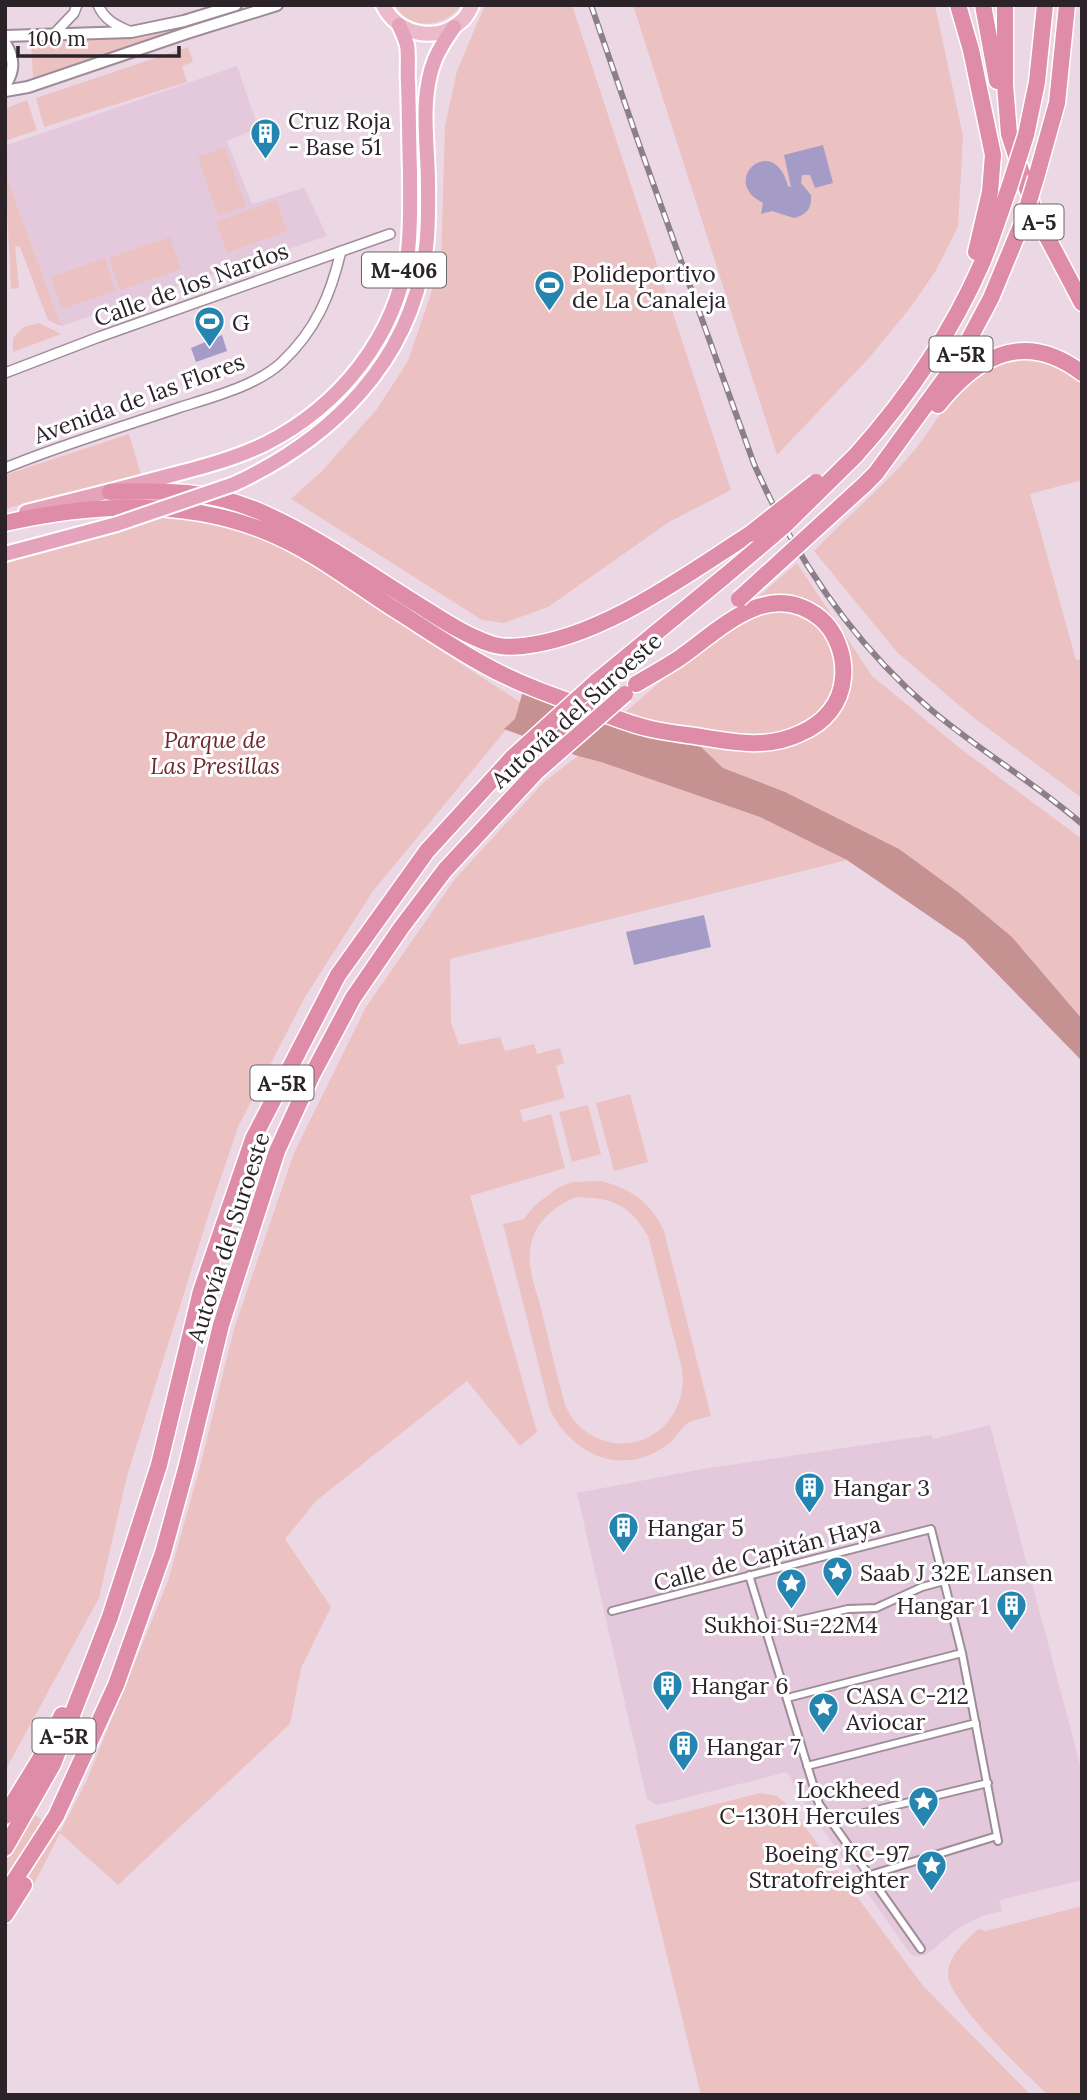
<svg xmlns="http://www.w3.org/2000/svg" width="1087" height="2100" font-family="Lora,serif">
<style>
.built{fill:#e3c9db}
.green{fill:#ebc2c1;fill-rule:evenodd}
.forest{fill:#c69191}
.water{fill:#a59bc7}
.lines{fill:none;stroke-linecap:round;stroke-linejoin:round}
.pedestrian-casing{stroke:#9f8c99;stroke-width:10}
.minor-casing{stroke:#9f8c99;stroke-width:12}
.tertiary-casing{stroke:#9f8c99;stroke-width:14}
.primary-casing{stroke:#fff;stroke-width:18}
.trunk-casing{stroke:#fff;stroke-width:18}
.motorway-casing{stroke:#fff;stroke-width:19}
.pedestrian{stroke:#fff;stroke-width:6}
.minor{stroke:#fff;stroke-width:9}
.tertiary{stroke:#fff;stroke-width:10}
.primary{stroke:#ebbacb;stroke-width:14}
.trunk{stroke:#e4a3ba;stroke-width:14}
.motorway{stroke:#de8ca8;stroke-width:16}
.rail-casing{stroke:#8d7f88;stroke-width:6}
.rail{stroke:#fff;stroke-width:3.5;stroke-dasharray:10;stroke-linecap:butt}
.trunk-bridge-casing{stroke:#fff;stroke-width:18;stroke-linecap:butt}
.motorway-bridge-casing{stroke:#fff;stroke-width:19;stroke-linecap:butt}
.trunk-bridge{stroke:#e4a3ba;stroke-width:14}
.motorway-bridge{stroke:#de8ca8;stroke-width:16}
.labels{text-anchor:middle;dominant-baseline:central;stroke-width:6;stroke-linejoin:round;paint-order:stroke}
.shield{fill:#fff;stroke:#6b6568;stroke-width:2}
.shield-label{font-size:21px;font-weight:bold;fill:#2b2328}
.poi-label{font-size:23px;fill:#2b2328;stroke:#fff;text-anchor:start}
.street-label{font-size:23px;fill:#2b2328;stroke:#fff}
.park-label{font-size:23px;font-style:italic;fill:#6e2b2f;stroke:#fff}
</style>
<rect width="100%" height="100%" fill="#ecd7e5"/>
<path class="built" d="M237 66 258 128 227 141 252 204 304 188 327 236 61 326 5 172V146Z
M990 1425 1082 1772V1880L999 1900 1002 1911 985 1915 957 1929 926 1955 919 1956 911 1955 805 1804 787 1772 657 1805 647 1799 577 1493 703 1469 931 1435 933 1439Z"/>
<path class="green" d="M395 5H461C445 28 410 32 395 5Z
M485 5H572L731 490 669 522 548 607 504 623 482 620 291 499 322 471 377 409 408 361 441 264 445 126 457 71Z
M633 5H935L963 136 958 227 935 272 910 308 868 359 777 455Z
M181 26V29L33 78 31 39 97 40 130 37Z
M188 47 193 62 182 66 187 82 44 127 36 98Z
M27 100 37 130 5 141V111L7 108Z
M225 147 246 207 218 216 198 157Z
M5 172 61 326 48 320 20 247 15 246 19 288 11 289Z
M276 200 287 231 227 253 216 222Z
M170 237 181 269 120 290 109 258Z
M105 258 115 290 62 309 51 277Z
M39 323 61 334 13 352V338L24 327Z
M1017 358C1041 361 1063 365 1082 382V480L1030 494 1076 660 1082 659V798L974 718 897 652 814 551C844 520 877 492 906 460 929 436 950 392 977 373 989 365 1003 361 1017 358Z
M129 434 142 478 45 498 5 509V475Z
M174 515 253 532 345 585 418 636 520 702 515 719 373 891 305 997 238 1127 210 1210 127 1476 99 1598 5 1771V562Z
M797 563 872 676 961 749 1082 839V1019L1012 937 958 892 899 849 785 792 723 768 700 746 615 721Z
M578 756 601 762 760 817 847 860 450 959 451 1023 459 1045 500 1037 505 1051 534 1044 537 1054 560 1048 564 1063 556 1066 565 1098 520 1110 523 1122 551 1114 565 1168 470 1196 537 1432 520 1446 467 1381 316 1501 285 1539 331 1607 301 1668 290 1724 118 1885 60 1833 35 1882 5 1930V1795L60 1832 86 1782 168 1581 200 1467 234 1329 294 1153 366 1007 455 879 544 782Z
M630 1094 648 1162 614 1171 596 1103Z
M588 1105 601 1154 572 1162 559 1112Z
M601 1181C631 1189 650 1201 664 1231L711 1416C704 1418 696 1419 690 1422 681 1426 676 1439 667 1445 622 1478 573 1455 550 1410L503 1224 524 1219 534 1206 559 1187 573 1182ZM577 1197C613 1198 629 1204 648 1236L682 1369C690 1429 627 1467 580 1427 573 1421 569 1412 565 1405 556 1371 548 1338 540 1304 535 1288 528 1269 530 1251 532 1225 554 1205 577 1197Z
M760 1793 777 1796 791 1808 924 1987 1031 2095H701L635 1825Z
M1082 1906V2095H1048C1027 2075 947 2000 948 1974 949 1955 965 1941 978 1929L986 1931Z"/>
<path class="forest" d="M523 691 656 734 700 746 723 768 785 792 899 849 958 892 1012 937 1082 1019V1061L964 940 847 860 760 817 601 762 578 756 504 729 515 719Z"/>
<path class="water" d="M823 145 833 183 815 188 810 175H802L801 183 811 195C812 208 807 215 794 218L772 211 761 214 763 203C759 200 753 198 750 193 732 170 775 138 788 186L791 187 784 155Z
M222 335 227 351 196 362 191 348Z
M704 915 711 947 634 965 626 932Z"/>
<g class="lines">
<defs>
<path id="pedestrian" d="M749 1575 819 1804 921 1949
M612 1611 931 1529 962 1653 998 1841
M765 1628 848 1609 876 1608 922 1587 944 1581
M787 1698 962 1653
M807 1766 976 1723
M831 1821 988 1783
M870 1875 997 1836"/>
<path id="minor" d="M98 5C104 19 115 25 129 31
M53 35 74 13 77 5
M5 373 99 337 390 234
M5 468C63 444 122 427 181 407 213 397 258 385 282 362 316 330 331 294 341 251"/>
<path id="tertiary" d="M5 36 131 32 184 21 236 5
M5 43C15 58 15 71 5 85
M5 91 28 87 187 33 277 5"/>
<path id="primary" d="M383 5C397 34 434 43 459 23 465 19 469 12 472 5"/>
<path id="trunk" d="M234 484C331 439 409 363 425 254 429 232 428 207 428 185 428 144 419 98 435 59 440 47 447 37 454 27
M26 512C71 501 115 490 160 478 195 469 232 460 265 444 340 406 397 336 408 251 411 225 410 198 410 172 409 142 409 112 408 82 407 70 409 57 407 45 405 38 402 31 399 25
M5 554 117 524"/>
<path id="motorway" d="M958 5 971 50 993 155 990 192 976 252
M983 5 997 81
M1005 5V85L1009 134 1036 216 1082 303
M1026 135 1037 82 1045 5
M1036 178 1057 103 1067 5
M938 405C978 355 1025 330 1082 373
M856 455C907 398 951 334 982 263 992 239 1000 213 1009 188
M864 485 876 473 957 362 991 298 1023 221
M110 492C164 491 204 489 256 510 313 534 364 571 417 604 441 619 464 635 491 644 500 647 514 647 523 646 603 637 684 576 750 534
M5 523C90 504 185 498 267 532 312 550 351 581 391 607 420 625 449 645 479 662 515 683 556 697 596 711 613 717 630 724 647 728 663 732 679 734 695 736 732 742 766 750 801 733 824 723 841 704 843 678 845 657 837 632 820 618 768 577 720 630 678 659 664 668 650 676 636 684
M596 682 725 576
M5 1816 40 1759 62 1715
M5 1848 53 1764 110 1617 159 1465 201 1291 253 1139 338 975 427 851 513 757
M5 1895 56 1816 116 1685 163 1553 187 1465 221 1325 277 1151 312 1075 353 998 401 928 445 870 536 772
M5 1915 24 1885"/>
</defs>
<use href="#pedestrian" class="pedestrian-casing"/>
<use href="#minor" class="minor-casing"/>
<use href="#tertiary" class="tertiary-casing"/>
<use href="#primary" class="primary-casing"/>
<use href="#trunk" class="trunk-casing"/>
<use href="#motorway" class="motorway-casing"/>
<use href="#pedestrian" class="pedestrian"/>
<use href="#minor" class="minor"/>
<use href="#tertiary" class="tertiary"/>
<use href="#primary" class="primary"/>
<use href="#trunk" class="trunk"/>
<use href="#motorway" class="motorway"/>
<defs>
<path id="rail" d="M591 5 640 147 754 464C795 557 852 642 929 708 978 750 1034 782 1082 824"/>
</defs>
<use href="#rail" class="rail-casing"/>
<use href="#rail" class="rail"/>
<defs>
<path id="trunk-bridge" d="M117 524 234 484"/>
<path id="motorway-bridge" d="M1009 188 1026 135
M1023 221 1036 178
M750 534 816 482
M725 576 784 526 856 455
M739 599 864 485
M513 757 596 682
M536 772 625 694"/>
</defs>
<use href="#trunk-bridge" class="trunk-bridge-casing"/>
<use href="#motorway-bridge" class="motorway-bridge-casing"/>
<use href="#trunk-bridge" class="trunk-bridge"/>
<use href="#motorway-bridge" class="motorway-bridge"/>
</g>
<defs>
<symbol id="building-pin" viewBox="-11 -11 22 30"><path d="M0 17L-7.5 6A9.5 9.5 0 1 1 7.5 6Z" fill="#2485b0" stroke="#fff"/><path d="M-4-6H4V6H1V3H-1V6H-4ZM-2.5-4.3h1.7v1.8h-1.7ZM.8-4.3h1.7v1.8H.8ZM-2.5-1h1.7V.8h-1.7ZM.8-1h1.7V.8H.8Z" fill="#fff"/></symbol>
<symbol id="stadium-pin" viewBox="-11 -11 22 30"><path d="M0 17L-7.5 6A9.5 9.5 0 1 1 7.5 6Z" fill="#2485b0" stroke="#fff"/><path d="M0-5a6.5 5 0 1 0 0 10a6.5 5 0 1 0 0-10ZM-3.5-1.8h7v3.6h-7Z" fill="#fff"/></symbol>
<symbol id="sight-pin" viewBox="-11 -11 22 30"><path d="M0 17L-7.5 6A9.5 9.5 0 1 1 7.5 6Z" fill="#2485b0" stroke="#fff"/><path d="M0-6L1.8-2.2L6-1.7L2.9 1.2L3.7 5.4L0 3.3L-3.7 5.4L-2.9 1.2L-6-1.7L-1.8-2.2Z" fill="#fff"/></symbol>
</defs>
<g fill-rule="evenodd">
<use href="#building-pin" x="248" y="116" width="35" height="47"/>
<use href="#stadium-pin" x="532" y="268" width="35" height="47"/>
<use href="#stadium-pin" x="192" y="304" width="35" height="47"/>
<use href="#building-pin" x="792" y="1470" width="35" height="47"/>
<use href="#building-pin" x="606" y="1510" width="35" height="47"/>
<use href="#sight-pin" x="820" y="1554" width="35" height="47"/>
<use href="#sight-pin" x="774" y="1566" width="35" height="47"/>
<use href="#building-pin" x="994" y="1588" width="35" height="47"/>
<use href="#building-pin" x="650" y="1668" width="35" height="47"/>
<use href="#sight-pin" x="806" y="1690" width="35" height="47"/>
<use href="#building-pin" x="666" y="1728" width="35" height="47"/>
<use href="#sight-pin" x="906" y="1784" width="35" height="47"/>
<use href="#sight-pin" x="914" y="1848" width="35" height="47"/>
</g>
<g class="labels">
<g class="shield">
<rect x="1014.5" y="204.5" width="49" height="35" rx="5"/>
<rect x="362" y="252.5" width="84" height="35" rx="5"/>
<rect x="929.5" y="336.5" width="63" height="35" rx="5"/>
<rect x="250.5" y="1065.5" width="63" height="35" rx="5"/>
<rect x="32.5" y="1718.5" width="63" height="35" rx="5"/>
</g>
<g class="shield-label">
<text x="1039" y="222">A-5</text>
<text x="404" y="270">M-406</text>
<text x="961" y="354">A-5R</text>
<text x="282" y="1083">A-5R</text>
<text x="64" y="1736">A-5R</text>
</g>
<g class="poi-label">
<text x="288" y="120">Cruz Roja<tspan x="288" dy="26">- Base 51</tspan></text>
<text x="572" y="273">Polideportivo<tspan x="572" dy="26">de La Canaleja</tspan></text>
<text x="232" y="322">G</text>
<text x="833" y="1487">Hangar 3</text>
<text x="647" y="1527">Hangar 5</text>
<text x="860" y="1572">Saab J 32E Lansen</text>
<text x="989" y="1605" text-anchor="end">Hangar 1</text>
<text x="791" y="1624" text-anchor="middle">Sukhoi Su-22M4</text>
<text x="691" y="1685">Hangar 6</text>
<text x="846" y="1695">CASA C-212<tspan x="846" dy="26">Aviocar</tspan></text>
<text x="706" y="1746">Hangar 7</text>
<text x="900" y="1789" text-anchor="end">Lockheed<tspan x="900" dy="26">C-130H Hercules</tspan></text>
<text x="909" y="1853" text-anchor="end">Boeing KC-97<tspan x="909" dy="26">Stratofreighter</tspan></text>
</g>
<g class="street-label">
<text transform="translate(191 284) rotate(-20)">Calle de los Nardos</text>
<text transform="translate(139 398) rotate(-20)">Avenida de las Flores</text>
<text transform="translate(576 710) rotate(-42)">Autovía del Suroeste</text>
<text transform="translate(228 1237) rotate(-72)">Autovía del Suroeste</text>
<text transform="translate(767 1553) rotate(-15)">Calle de Capitán Haya</text>
</g>
<g class="park-label">
<text x="215" y="739">Parque de<tspan x="215" dy="26">Las Presillas</tspan></text>
</g>
</g>
<rect width="1087" height="2100" fill="none" stroke="#2b2328" stroke-width="14"/>
<path d="M18 46v10h161v-10" fill="none" stroke="#2b2328" stroke-width="3.5"/>
<text x="28" y="46" font-size="21" fill="#2b2328" stroke="#ffffff" stroke-width="5" paint-order="stroke">100 m</text>
</svg>
